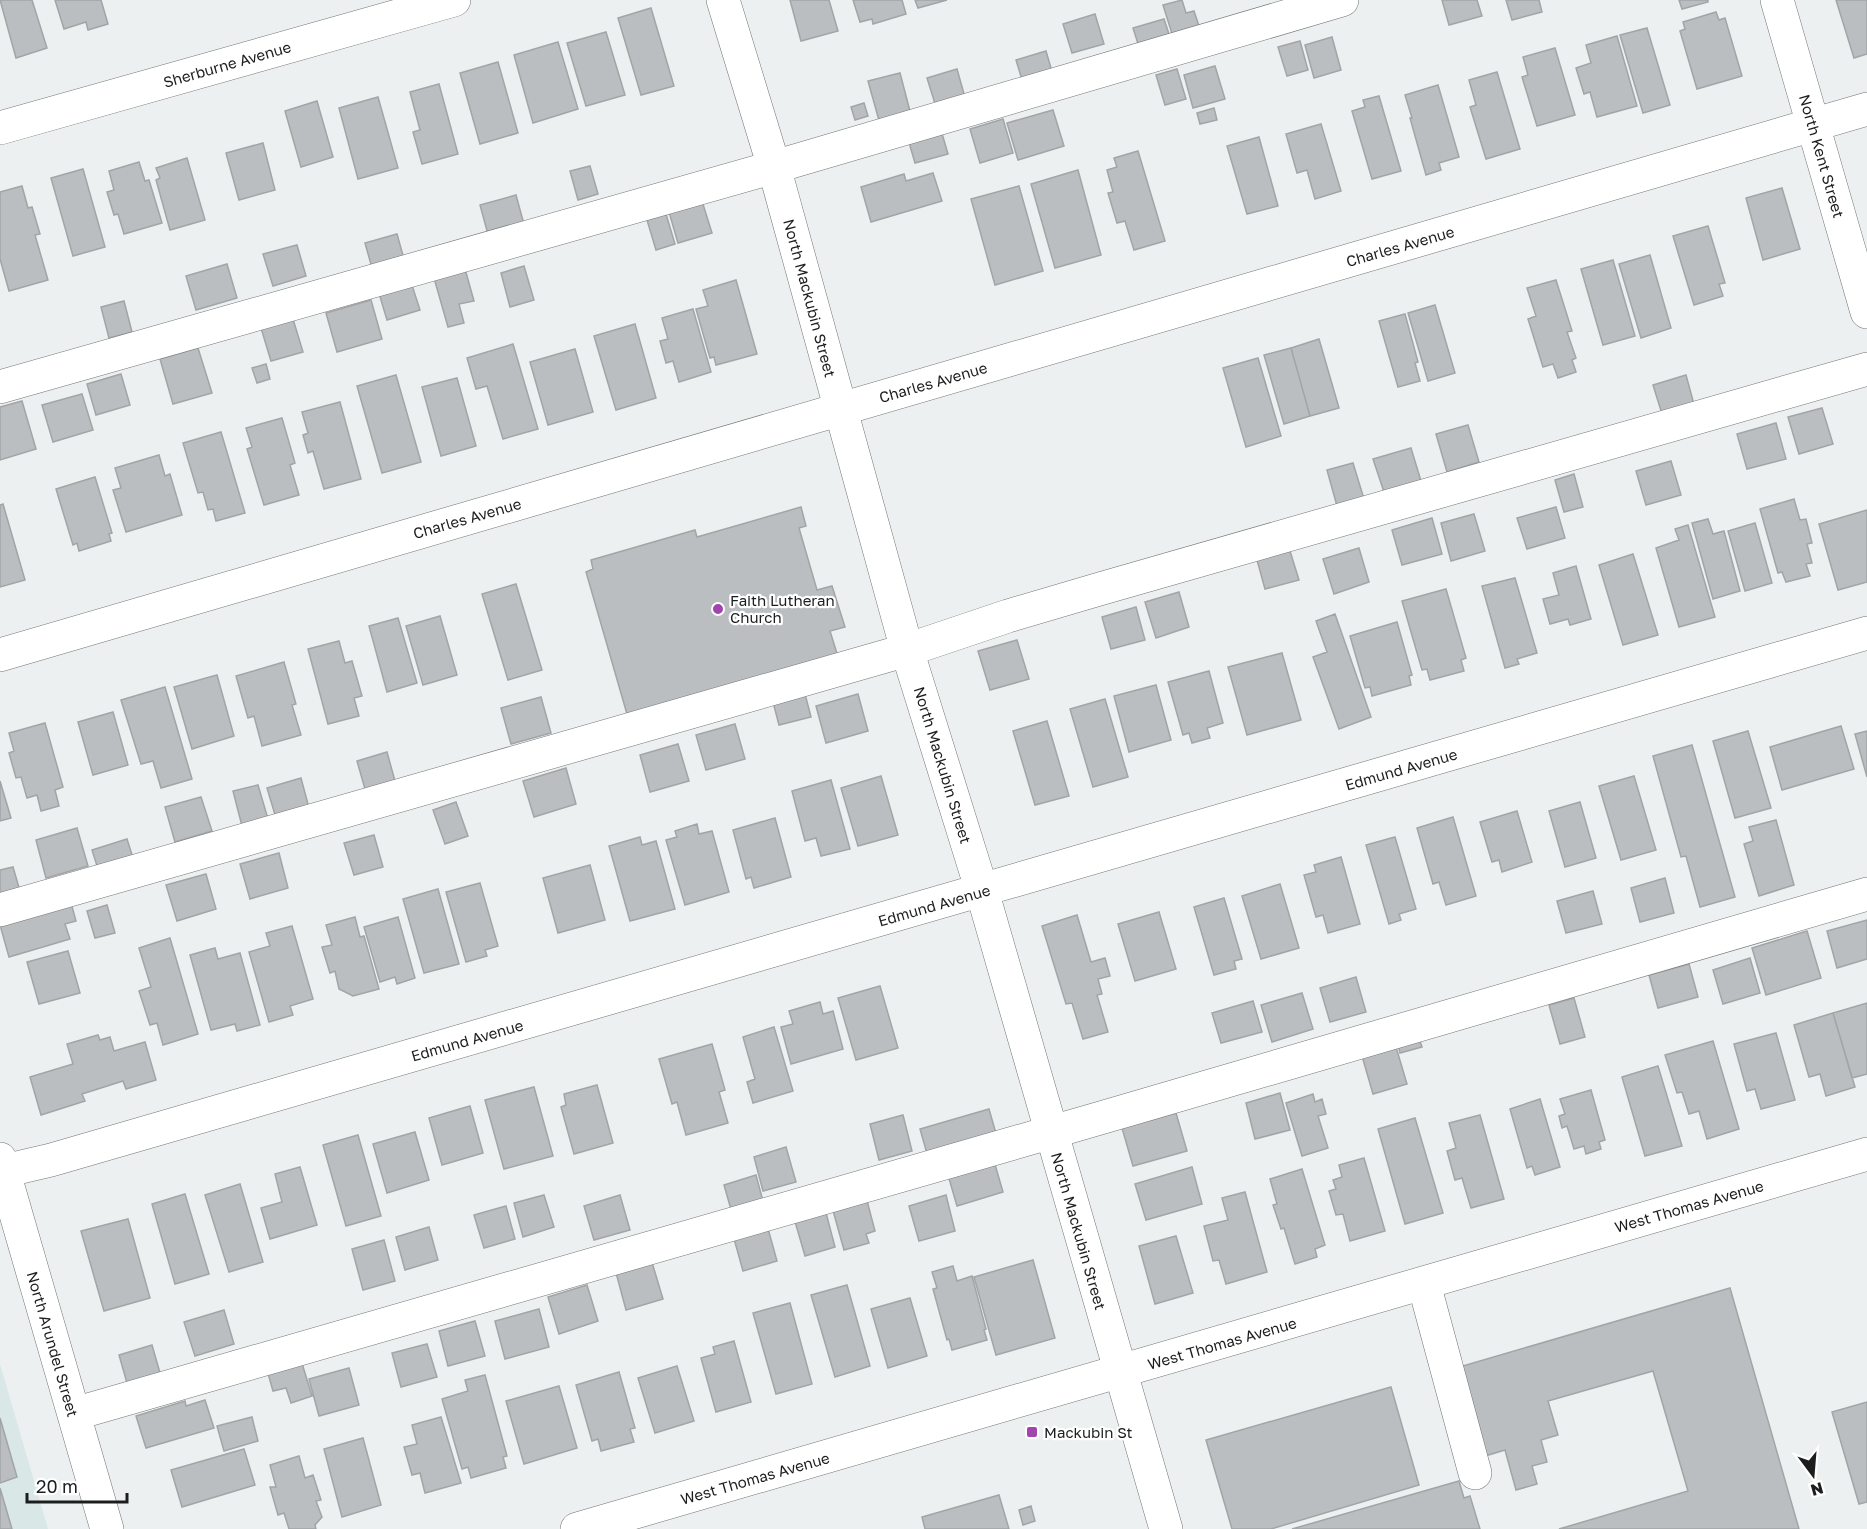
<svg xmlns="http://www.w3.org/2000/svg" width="1867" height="1529" font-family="'Golos Text',sans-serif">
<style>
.built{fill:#d9e7e7}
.building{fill:#babec0;stroke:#a1a5a6;stroke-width:1.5}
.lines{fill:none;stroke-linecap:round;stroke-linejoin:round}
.minor-casing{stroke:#717575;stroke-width:34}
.minor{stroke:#fff;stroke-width:33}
.poi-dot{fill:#a144ae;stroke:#fff;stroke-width:2}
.labels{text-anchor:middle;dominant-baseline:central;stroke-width:4.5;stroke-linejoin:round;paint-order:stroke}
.street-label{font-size:15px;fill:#1c1e1e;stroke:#fff}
.poi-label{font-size:15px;fill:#1c1e1e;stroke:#fff;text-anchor:start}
</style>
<rect width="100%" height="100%" fill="#ecf0f0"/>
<path class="built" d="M0 1364 48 1529H0Z"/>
<path class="building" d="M0 0H32L47 48 16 58Z
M55 0H101L108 24 88 30 86 22 64 29Z
M790 0H829L838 31 801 41Z
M853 0H902L906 14 873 24 872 19 860 22Z
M915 0H947L918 8Z
M1182 0 1186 13 1194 11 1201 32 1174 40 1163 5Z
M1442 0H1477L1482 16 1449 25Z
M1506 0H1539L1542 12 1512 20Z
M1679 0H1708V2L1682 9Z
M1836 0H1867V54L1854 58Z
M651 8 674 86 641 95 618 18Z
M1716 12 1719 20 1725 18 1742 76 1697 89 1680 31 1685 29 1683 22Z
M1095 14 1104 44 1072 53 1063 24Z
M1164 19 1171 40 1140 50 1133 28Z
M1647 28 1670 105 1643 113 1620 35Z
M606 32 625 95 586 106 567 43Z
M1617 36 1637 106 1597 117 1590 92 1584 94 1576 68 1591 63 1586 45Z
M1332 37 1341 70 1314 78 1305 45Z
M1300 41 1308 70 1287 76 1278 47Z
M558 42 578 109 533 123 514 55Z
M1555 48 1575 115 1537 126 1522 77 1528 75 1523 57Z
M1046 51 1053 75 1023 83 1016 60Z
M498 62 518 133 480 144 460 73Z
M1215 66 1225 99 1193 108 1184 75Z
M957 69 966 101 937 110 927 78Z
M1177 69 1186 99 1165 105 1156 75Z
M1497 72 1520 149 1486 159 1470 107 1476 105 1469 80Z
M900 73 911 115 880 124 868 81Z
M439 84 458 154 422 164 413 132 420 130 410 92Z
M1438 85 1459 157 1439 163 1441 170 1426 175 1410 118H1412L1405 95Z
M1379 96 1401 171 1372 179 1352 111 1365 107 1363 100Z
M378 97 398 168 358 179 339 108Z
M317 101 333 157 301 167 285 111Z
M864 103 868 116 855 120 851 107Z
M1214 108 1217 120 1200 124 1197 113Z
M1053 110 1064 146 1018 160 1007 123Z
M1003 119 1013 153 980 163 970 129Z
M1321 124 1341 191 1315 199 1307 170 1297 173 1286 134Z
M941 130 948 154 915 163 908 139Z
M1259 137 1278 206 1247 214 1227 146Z
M263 143 275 190 239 200 226 153Z
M1138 151 1165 241 1134 250 1125 221 1117 223 1108 193 1113 192 1107 170 1117 167 1114 158Z
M187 158 205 220 170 230 156 180 160 178 156 168Z
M139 162 145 181 149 180 162 223 124 234 118 214 114 215 107 192 114 190 109 171Z
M590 166 598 194 578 200 570 171Z
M83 169 105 247 73 256 51 178Z
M1078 170 1101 255 1055 268 1031 184Z
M933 173 942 201 871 222 861 187 904 174 906 181Z
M22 186 28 208 32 207 40 234 35 235 48 280 9 291 0 259V192Z
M1019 186 1043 271 995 285 971 199Z
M1782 188 1800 249 1763 260 1746 198Z
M516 195 525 228 489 238 480 205Z
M702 201 712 233 678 243 669 212Z
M666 214 675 244 656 250 647 220Z
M1708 226 1725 283 1719 284 1723 296 1694 305 1673 236Z
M397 234 404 259 372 268 365 243Z
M297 245 306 276 273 286 263 254Z
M1650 255 1671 328 1641 338 1619 264Z
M1613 260 1635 336 1603 345 1581 269Z
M227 264 237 298 196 310 186 276Z
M524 266 534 300 510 307 501 273Z
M465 269 474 301 459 304 464 323 448 327 434 278Z
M410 279 420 310 387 320 378 290Z
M736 280 757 354 716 365 714 357 710 358 696 309 708 306 703 290Z
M1556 280 1572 331 1567 332 1576 358 1572 360 1576 372 1558 378 1553 364 1543 367 1528 319 1536 316 1527 288Z
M371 300 382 339 337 352 326 313Z
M124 301 132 332 109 338 101 307Z
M1435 305 1455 373 1428 381 1408 313Z
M693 309 711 372 679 382 673 361 666 363 660 341 668 339 662 318Z
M1405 314 1418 362 1415 363 1420 381 1398 387 1379 321Z
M293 319 303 352 271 361 261 328Z
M635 324 656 398 616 410 594 336Z
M1319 339 1339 408 1310 416 1291 348Z
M513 344 538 429 503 439 487 386 476 389 467 358Z
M198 348 212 393 173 404 160 359Z
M1291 348 1310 416 1284 424 1264 355Z
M575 349 593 412 548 425 530 362Z
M1258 358 1281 436 1246 447 1223 368Z
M266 364 270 379 257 383 252 368Z
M121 374 130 405 96 415 87 384Z
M396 375 421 462 382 473 357 386Z
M1686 375 1695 408 1663 417 1653 385Z
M457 378 476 446 441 456 422 387Z
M82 394 93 430 53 442 42 405Z
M22 401 36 449 0 460V407Z
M340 402 361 479 324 489 313 451 308 453 303 435 308 433 302 412Z
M1822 408 1833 444 1799 454 1788 417Z
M282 418 295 463 290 465 299 495 264 505 247 449 252 447 246 428Z
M1776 423 1786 459 1747 469 1737 434Z
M1468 425 1479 462 1447 472 1436 434Z
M221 432 245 513 216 521 213 509 208 510 203 492 198 493 183 443Z
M1411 448 1421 481 1384 492 1373 459Z
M159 455 165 476 170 474 182 515 126 532 113 490 121 488 115 468Z
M1671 461 1681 495 1646 505 1636 471Z
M1353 463 1364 499 1337 506 1327 470Z
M1574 474 1583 507 1564 512 1555 480Z
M95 477 112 533 109 534 111 541 79 551 77 543 73 545 56 489Z
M1794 499 1800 520 1806 519 1812 543 1807 544 1812 563 1806 564 1810 576 1786 582 1782 572 1778 573 1760 509Z
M3 504 25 580 0 587V505Z
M801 507 806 526 799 528 817 590 832 586 845 627 830 631 839 660 629 721 586 572 593 569 591 560 695 530 697 537Z
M1556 507 1565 538 1527 549 1517 518Z
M1867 510V582L1838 590 1819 524Z
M1474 514 1485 551 1451 561 1441 523Z
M1432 518 1442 554 1402 565 1392 530Z
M1708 519 1713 534 1724 531 1740 591 1713 599 1692 523Z
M1755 523 1772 583 1745 591 1728 531Z
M1688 525 1715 617 1679 627 1656 548 1679 540 1675 529Z
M1359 548 1369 582 1334 594 1323 559Z
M1290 551 1299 580 1265 589 1257 560Z
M1633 554 1658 635 1623 645 1599 565Z
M1576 566 1591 619 1570 625 1568 619 1550 624 1543 599 1559 595 1553 573Z
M1515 578 1537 653 1517 659 1519 664 1505 668 1482 586Z
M516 584 542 670 508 680 482 594Z
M1446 589 1466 658 1461 660 1464 671 1430 680 1427 669 1422 670 1402 601Z
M1179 592 1189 627 1156 638 1145 602Z
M1136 607 1145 640 1111 649 1102 617Z
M1335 614 1371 717 1339 729 1313 657 1327 652 1316 621Z
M440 616 457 675 423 685 406 626Z
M398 618 417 683 387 692 369 626Z
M1397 622 1412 675 1409 676 1411 685 1372 696 1370 687 1365 688 1350 636Z
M1017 640 1029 679 990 690 978 651Z
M339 641 345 663 352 661 362 696 354 698 359 716 328 724 308 649Z
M1282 653 1301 720 1247 735 1228 667Z
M284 662 296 704 292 705 301 735 262 746 254 716 248 718 236 676Z
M1209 671 1223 723 1207 728 1210 738 1192 743 1189 733 1183 735 1168 682Z
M217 675 234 736 192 749 174 687Z
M1156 685 1171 740 1129 752 1114 696Z
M165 687 192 779 161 788 153 761 141 764 121 700Z
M805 694 811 717 779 725 773 702Z
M858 694 868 731 826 743 816 706Z
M541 697 551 733 511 744 501 708Z
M1105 699 1128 777 1093 787 1070 709Z
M113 712 128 765 93 775 78 722Z
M1047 721 1069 796 1035 805 1013 731Z
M45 723 63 787 55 790 59 806 41 811 37 795 27 798 21 777 16 778 9 753 14 751 9 733Z
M735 724 745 759 706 770 696 735Z
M1841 726 1854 769 1782 790 1770 747Z
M1748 731 1771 808 1735 818 1713 741Z
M1867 731V777L1855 734Z
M678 744 689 781 650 792 640 755Z
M1692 745 1735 897 1700 907 1686 856 1681 857 1653 756Z
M387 752 395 781 365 789 357 761Z
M566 768 576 804 534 817 523 781Z
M881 776 898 835 858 846 841 788Z
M1634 776 1656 850 1621 860 1599 786Z
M301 778 309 808 276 818 267 788Z
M831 780 850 849 821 856 816 838 805 841 792 791Z
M0 781 11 818 0 821Z
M258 785 268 819 242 826 233 791Z
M201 797 212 831 175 842 165 807Z
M456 802 468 836 445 844 433 810Z
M1580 802 1596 858 1565 867 1549 811Z
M1517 811 1532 862 1502 872 1499 860 1492 862 1480 822Z
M1453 817 1476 896 1446 905 1439 882 1433 884 1417 828Z
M775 818 791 877 754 888 751 877 746 879 733 830Z
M1776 820 1794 885 1759 896 1744 844 1753 841 1749 827Z
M697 824 699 834 712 831 729 892 685 905 666 840 677 837 675 831Z
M77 828 88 866 46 878 36 840Z
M374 835 383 867 354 875 344 843Z
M640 837 642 845 656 841 675 909 630 921 609 846Z
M1395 837 1416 909 1399 914 1401 920 1389 924 1366 845Z
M127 839 134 861 99 872 92 850Z
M279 853 288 888 250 899 240 864Z
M1341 857 1360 924 1328 933 1323 915 1316 917 1304 875 1316 872 1314 865Z
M590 865 605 920 558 933 543 878Z
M13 867 20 891 0 897V870Z
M206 874 216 909 177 921 166 885Z
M1665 878 1674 913 1640 922 1631 888Z
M480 883 498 946 485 950 487 956 466 962 446 892Z
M1280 884 1299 948 1261 959 1242 896Z
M438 889 459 964 424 973 403 899Z
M1593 891 1602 924 1566 933 1557 901Z
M1224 898 1242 959 1234 961 1236 969 1214 975 1194 907Z
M71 903 76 921 65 924 70 939 9 957 0 925Z
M107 905 115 933 95 938 87 911Z
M1159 912 1176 969 1135 981 1118 924Z
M1077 915 1091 962 1105 958 1110 976 1098 979 1102 994 1097 995 1108 1032 1083 1039 1072 1003 1066 1004 1042 926Z
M355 917 360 937 364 936 379 989 353 996 339 989 335 971 330 973 322 947 332 945 326 925Z
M398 917 415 978 397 984 395 977 380 982 364 927Z
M1867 920V959L1837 968 1827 931Z
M292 926 313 999 290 1006 293 1015 269 1022 249 952 270 946 266 933Z
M1807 931 1821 978 1766 995 1752 948Z
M170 938 198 1034 163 1045 157 1023 150 1025 139 991 151 987 139 948Z
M215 948 218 959 240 953 260 1025 237 1031 235 1024 211 1030 190 955Z
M68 951 80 993 39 1004 27 962Z
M1750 958 1760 993 1723 1004 1713 970Z
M1689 964 1698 997 1658 1008 1649 975Z
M1356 977 1366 1012 1330 1022 1320 988Z
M880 986 898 1048 856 1060 838 998Z
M1302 993 1313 1029 1272 1042 1261 1005Z
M1574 998 1585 1037 1560 1044 1549 1005Z
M1253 1001 1262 1032 1221 1043 1212 1013Z
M820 1002 823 1014 833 1011 843 1049 791 1064 781 1027 793 1024 789 1011Z
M1867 1003V1074L1852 1078 1833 1013Z
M1833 1013 1855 1087 1826 1096 1820 1074 1809 1077 1794 1025Z
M774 1027 793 1091 753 1103 747 1082 755 1079 743 1037Z
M1776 1033 1795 1100 1761 1109 1755 1089 1747 1091 1734 1044Z
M98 1035 100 1040 110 1037 114 1051 145 1042 156 1080 126 1089 123 1081 82 1094 85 1101 41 1115 30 1077 73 1064 67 1044Z
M1419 1038 1422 1047 1400 1053 1398 1044Z
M1713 1041 1739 1129 1707 1139 1699 1111 1689 1114 1682 1092 1677 1093 1665 1055Z
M712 1044 725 1090 719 1092 728 1123 686 1135 677 1102 672 1104 659 1059Z
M1396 1047 1407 1084 1373 1094 1362 1056Z
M1658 1066 1682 1146 1645 1156 1622 1077Z
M597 1085 613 1143 574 1154 561 1107 566 1105 564 1094Z
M534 1087 553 1156 504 1169 485 1100Z
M1591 1090 1605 1140 1599 1142 1601 1149 1586 1154 1584 1146 1574 1149 1567 1126 1562 1128 1559 1116 1565 1114 1560 1099Z
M1280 1093 1290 1130 1255 1139 1246 1103Z
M1313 1094 1315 1102 1322 1099 1326 1114 1318 1116 1328 1148 1302 1156 1286 1103Z
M1540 1099 1560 1167 1535 1175 1532 1166 1527 1168 1510 1109Z
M470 1106 483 1153 442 1165 429 1118Z
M989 1109 997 1137 928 1157 920 1129Z
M1176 1113 1187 1151 1133 1166 1122 1128Z
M903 1115 912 1151 879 1160 870 1124Z
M1480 1115 1504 1199 1471 1208 1462 1178 1455 1180 1447 1151 1456 1148 1449 1123Z
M1415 1118 1443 1213 1405 1224 1378 1129Z
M415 1132 429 1180 387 1193 373 1144Z
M358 1135 381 1216 346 1226 323 1145Z
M786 1147 796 1182 763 1191 754 1157Z
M1364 1158 1385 1231 1350 1241 1343 1214 1336 1215 1329 1191 1336 1189 1333 1180 1342 1177 1339 1165Z
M994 1161 1003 1192 957 1206 948 1175Z
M300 1167 317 1225 270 1239 261 1208 282 1202 275 1174Z
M1192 1167 1202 1204 1146 1220 1135 1184Z
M1302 1169 1325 1245 1315 1249 1317 1257 1295 1264 1284 1228 1281 1229 1273 1205 1277 1204 1270 1179Z
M756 1175 764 1205 732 1213 724 1185Z
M240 1184 263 1262 229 1272 205 1195Z
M1245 1192 1267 1272 1226 1284 1219 1260 1213 1261 1204 1226 1228 1220 1222 1198Z
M185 1194 209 1274 175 1284 152 1204Z
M544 1195 554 1227 523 1237 514 1203Z
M620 1195 630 1230 594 1240 584 1206Z
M946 1195 955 1231 919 1241 909 1206Z
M866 1197 875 1231 866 1234 869 1243 844 1250 832 1207Z
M506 1206 515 1239 484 1248 474 1215Z
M825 1209 835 1247 805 1256 794 1218Z
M128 1219 150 1298 104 1311 81 1231Z
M767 1225 777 1261 743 1271 733 1235Z
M429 1227 438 1260 405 1270 396 1237Z
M1176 1236 1193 1293 1155 1304 1139 1246Z
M384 1240 395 1281 363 1290 352 1249Z
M651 1259 663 1299 626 1310 615 1269Z
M1033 1260 1055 1338 996 1355 974 1277Z
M953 1266 957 1281 972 1276 986 1329 984 1330 987 1340 952 1350 949 1339 947 1340 933 1289 937 1288 932 1272Z
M587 1285 598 1321 559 1334 548 1297Z
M847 1285 870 1366 835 1377 811 1295Z
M1730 1288 1799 1529H1559L1688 1491 1653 1371 1548 1401 1558 1435 1541 1440 1547 1462 1532 1466 1537 1484 1516 1490 1505 1450 1482 1457 1456 1368Z
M910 1298 927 1356 888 1368 871 1309Z
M790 1303 812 1384 776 1394 753 1313Z
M539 1309 549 1347 505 1359 495 1321Z
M224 1310 234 1344 195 1356 184 1322Z
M475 1321 485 1356 448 1366 439 1331Z
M734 1341 751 1402 716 1412 701 1358 715 1354 713 1347Z
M427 1344 437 1377 401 1387 392 1353Z
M152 1345 162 1380 129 1390 119 1355Z
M301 1360 312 1396 291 1403 286 1388 273 1391 267 1370Z
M677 1366 694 1421 655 1433 638 1378Z
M349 1368 359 1405 319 1416 309 1379Z
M619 1372 635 1428 630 1429 634 1442 601 1451 598 1439 592 1441 576 1385Z
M485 1375 507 1456 503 1457 506 1468 471 1478 468 1467 462 1469 442 1399 468 1391 465 1380Z
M559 1386 577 1448 524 1464 506 1401Z
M1391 1387 1419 1485 1271 1529H1232L1206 1440Z
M205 1400 214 1428 146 1448 136 1416 185 1401 186 1406Z
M1867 1402V1502L1859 1504 1832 1412Z
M252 1417 258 1441 224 1451 217 1426Z
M441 1417 461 1483 425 1493 420 1473 412 1475 404 1447 417 1444 412 1425Z
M0 1418 17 1477 0 1483Z
M363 1438 381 1505 342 1517 324 1449Z
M244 1449 255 1485 182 1507 171 1470Z
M299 1456 305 1478 313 1475 321 1500 316 1501 322 1517 315 1525 316 1529H289L284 1513 278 1515 270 1487H276L270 1465Z
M1459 1481 1464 1498 1470 1496 1480 1529H1292Z
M0 1488 12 1529H0Z
M999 1495 1009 1529H925L922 1517Z
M1031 1506 1035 1521 1023 1525 1019 1510Z"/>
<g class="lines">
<defs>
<path id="minor" d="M723 0 774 167 907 650 982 891 1166 1529
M1777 0 1867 312
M0 128 454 0
M0 387 774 167 1342 0
M0 655 1867 109
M0 910 907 650 1008 616 1103 588 1867 369
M0 1159 107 1529
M0 1172 51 1160 1867 633
M1424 1284 1475 1473
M74 1414 1097 1119 1867 894
M577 1529 1867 1154"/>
</defs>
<use href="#minor" class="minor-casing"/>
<use href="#minor" class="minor"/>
</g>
<g class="poi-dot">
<circle cx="718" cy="609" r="6"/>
<rect x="1026" y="1426" width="12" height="12" rx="3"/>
</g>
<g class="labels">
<g class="street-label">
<text transform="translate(227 64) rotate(-16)">Sherburne Avenue</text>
<text transform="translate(1822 156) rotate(74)">North Kent Street</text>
<text transform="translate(1400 246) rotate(-16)">Charles Avenue</text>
<text transform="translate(810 298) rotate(75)">North Mackubin Street</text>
<text transform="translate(933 382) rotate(-16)">Charles Avenue</text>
<text transform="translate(467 518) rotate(-16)">Charles Avenue</text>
<text transform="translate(943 765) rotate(73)">North Mackubin Street</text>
<text transform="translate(1401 769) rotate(-16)">Edmund Avenue</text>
<text transform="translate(934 905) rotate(-16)">Edmund Avenue</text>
<text transform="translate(467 1040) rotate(-16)">Edmund Avenue</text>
<text transform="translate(1689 1206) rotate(-16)">West Thomas Avenue</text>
<text transform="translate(1079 1231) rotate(74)">North Mackubin Street</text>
<text transform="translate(1222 1343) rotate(-16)">West Thomas Avenue</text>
<text transform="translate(53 1344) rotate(74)">North Arundel Street</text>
<text transform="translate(755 1478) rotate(-16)">West Thomas Avenue</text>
</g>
<g class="poi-label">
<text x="730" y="600">Faith Lutheran<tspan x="730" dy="17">Church</tspan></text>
<text x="1044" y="1432">Mackubin St</text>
</g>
</g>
<g transform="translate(1813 1475) rotate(164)" stroke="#ffffff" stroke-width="4.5" paint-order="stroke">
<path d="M0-4.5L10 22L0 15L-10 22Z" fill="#1c1e1e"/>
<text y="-9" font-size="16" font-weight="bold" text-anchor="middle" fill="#1c1e1e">N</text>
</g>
<path d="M27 1493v9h100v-9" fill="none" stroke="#1c1e1e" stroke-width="3"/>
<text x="36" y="1493" font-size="18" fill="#1c1e1e" stroke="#ffffff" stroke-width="4.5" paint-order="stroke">20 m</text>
</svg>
